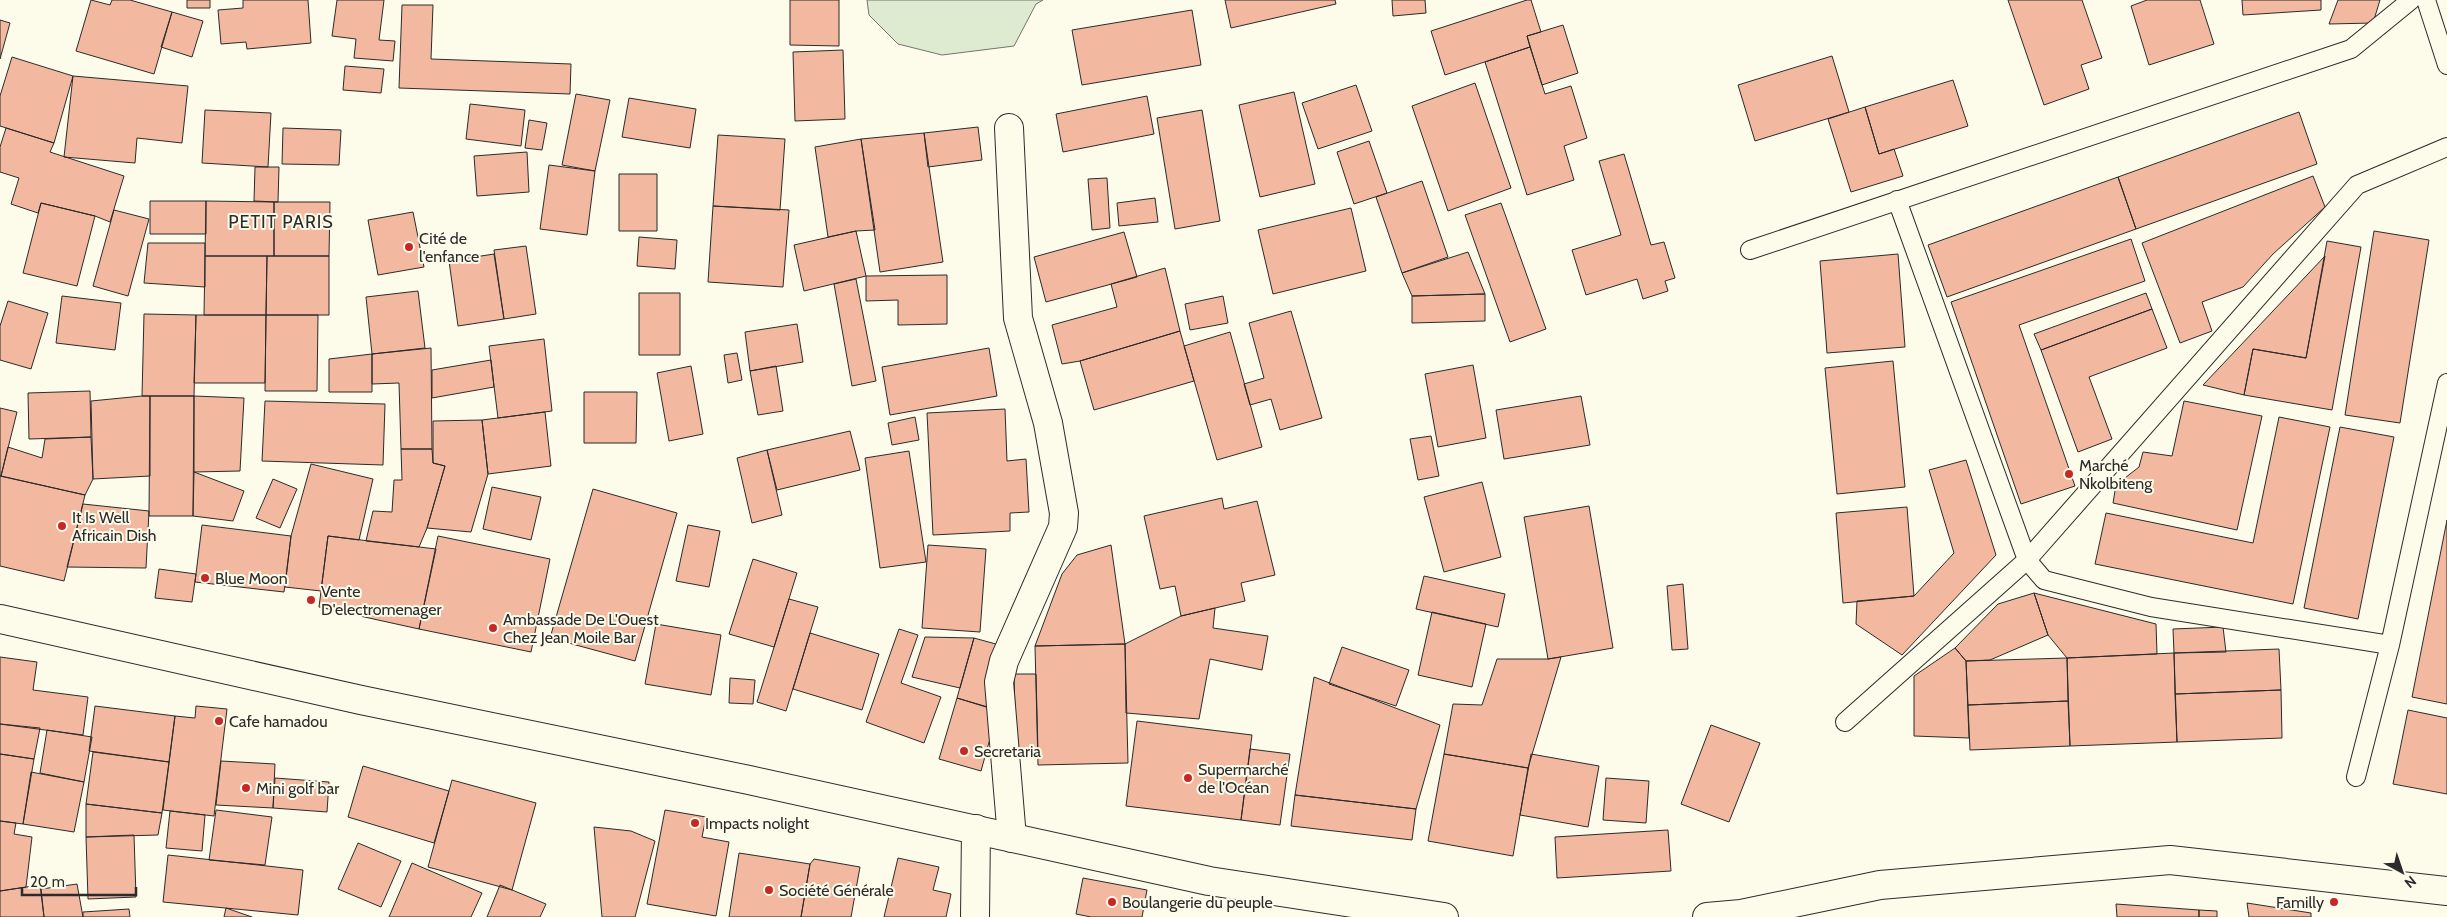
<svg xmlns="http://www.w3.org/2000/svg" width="2447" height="917" font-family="Cabin,sans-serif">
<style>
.green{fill:#deebd1;stroke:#74746e}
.building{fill:#f2b8a0;stroke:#2b2b2b}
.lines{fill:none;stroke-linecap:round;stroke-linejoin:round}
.lane-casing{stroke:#2b2b2b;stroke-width:20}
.street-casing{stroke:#2b2b2b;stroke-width:30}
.primary-casing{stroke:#2b2b2b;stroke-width:30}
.lane{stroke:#fdfbea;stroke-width:18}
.street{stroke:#fdfbea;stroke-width:28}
.primary{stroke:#fdfbea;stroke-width:28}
.poi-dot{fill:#c62828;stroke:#fdfbea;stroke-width:2}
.labels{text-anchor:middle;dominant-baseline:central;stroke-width:4;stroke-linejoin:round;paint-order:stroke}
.poi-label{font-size:16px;fill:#2b2b2b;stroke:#fdfbea;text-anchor:start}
.neighbourhood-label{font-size:18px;letter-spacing:1px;fill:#2b2b2b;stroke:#fdfbea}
</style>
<rect width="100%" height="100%" fill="#fdfbea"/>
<path class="green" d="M867 0H1043L1036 4 1014 46 942 55 898 44 869 15Z"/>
<path class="building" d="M91 0 110 5 112 0H130L172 12 154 74 76 51Z
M187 0H210V8H187Z
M243 0H308L311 43 247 49 246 42 221 44 218 10 243 8Z
M337 0H384L379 40 395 41 393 61 354 58 356 39 332 36Z
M790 0H839V46L790 45Z
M1225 0H1335L1336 4 1231 28Z
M1392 0H1425L1426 13 1393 16Z
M1527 0H1531L1541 32 1527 36 1530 47 1445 75 1431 31Z
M2008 0H2082L2102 58 2081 65 2089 89 2044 105Z
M2147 0H2200L2214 44 2149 65 2131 6Z
M2242 0H2321V10L2243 15Z
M2338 0H2380L2373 23 2329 24Z
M402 5H433L431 59 571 64 570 94 399 88Z
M1192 10 1201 65 1082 85 1072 30Z
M172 12 203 21 192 57 161 47Z
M0 20 10 23 0 59Z
M1563 25 1578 73 1542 85 1527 36Z
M1530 47 1545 94 1571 86 1587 138 1564 146 1574 180 1527 195 1485 62Z
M843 50 845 119 795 121 793 52Z
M1832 56 1849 112 1755 141 1738 85Z
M12 57 73 76 54 143 0 126V96Z
M345 66 384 69 381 93 343 90Z
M73 76 188 86 182 143 137 138 135 163 64 157Z
M1953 80 1968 126 1879 154 1865 107Z
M1475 83 1511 188 1448 211 1412 106Z
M1356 85 1372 131 1318 149 1302 103Z
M1294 92 1315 184 1260 197 1239 105Z
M576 94 610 100 595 171 562 165Z
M1147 96 1154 134 1063 152 1056 114Z
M629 98 696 109 690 148 622 137Z
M470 104 525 110 521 146 466 139Z
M1865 107 1879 154 1894 149 1903 176 1851 192 1828 119Z
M205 110 271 113 268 167 202 163Z
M1202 110 1220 221 1175 229 1157 118Z
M2299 112 2317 164 2136 229 2118 177Z
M529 120 547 123 542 150 525 148Z
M978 127 982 160 928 167 924 133Z
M6 128 54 143 50 152 124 176 110 222 95 216 41 203 38 213 11 204 19 178 0 172V147Z
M283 128 341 130 339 165 282 164Z
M924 133 943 262 880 272 861 139Z
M718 135 785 139 780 210 713 206Z
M861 139 875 230 856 231 828 237 815 147Z
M1369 141 1387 193 1354 204 1337 152Z
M527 152 529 192 477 196 474 156Z
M1624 154 1651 245 1664 242 1675 278 1665 281 1668 291 1643 299 1637 279 1586 295 1572 250 1621 235 1599 161Z
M549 165 595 171 587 235 540 229Z
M255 167H279L278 202 254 201Z
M619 174H657V231H619Z
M2313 176 2325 207 2273 254 2243 287 2202 302 2212 331 2180 343 2142 243Z
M2118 177 2136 229 1947 297 1928 245Z
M1107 178 1110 228 1092 230 1088 179Z
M1422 181 1448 257 1402 273 1376 197Z
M1155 198 1158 222 1119 226 1117 203Z
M150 201H206V234H150Z
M206 201 274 202V256H205Z
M274 202H330L329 256H274Z
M41 203 95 216 77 286 23 273Z
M1501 203 1546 329 1510 342 1465 215Z
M713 206 789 210 783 287 708 282Z
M1351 208 1366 271 1273 294 1258 230Z
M114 210 149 219 128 296 93 286Z
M413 212 424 267 378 275 368 220Z
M856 231 866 276 804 291 794 245Z
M2374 231 2429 240 2400 423 2345 415Z
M1124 232 1137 277 1046 302 1034 257Z
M639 237 677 240 675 269 637 266Z
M2131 239 2145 281 2019 325 2075 486 2021 504 1951 302Z
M2327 241 2361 247 2332 410 2244 395 2253 349 2306 358Z
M148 243H205V287L144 283Z
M526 246 536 314 504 319 494 250Z
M1468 252 1485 294 1412 296 1402 273Z
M494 254 504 319 458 326 449 261Z
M1898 254 1905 347 1827 353 1820 261Z
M205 256H267L266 315H204Z
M267 256H329V315H266Z
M2325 256 2306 358 2253 349 2244 395 2203 385Z
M1165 268 1180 331 1080 361 1062 364 1052 325 1117 307 1111 284Z
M947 275V324L898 325V300L866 301V276Z
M856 279 876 381 852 386 834 284Z
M418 291 425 348 372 354 366 297Z
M639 293H680V355H639Z
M2146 293 2152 309 2041 350 2034 334Z
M1485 294V321L1412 323V296Z
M62 296 121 303 115 350 56 343Z
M1223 296 1228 323 1190 330 1185 304Z
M8 301 48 313 31 369 0 360V326Z
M2152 309 2167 348 2089 377 2112 439 2078 452 2041 350Z
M1291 311 1322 418 1280 430 1271 399 1250 405 1244 384 1264 378 1249 323Z
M144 314 196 315 194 396H142Z
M196 315H266L265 383H194Z
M266 315H318L317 391H265Z
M797 324 803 362 750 371 745 332Z
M1180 331 1194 381 1094 410 1080 361Z
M1230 332 1262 447 1217 460 1184 346Z
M544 339 552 411 498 418 489 346Z
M431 348 432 449H401L399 383 372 384V354Z
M989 348 997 396 890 415 882 367Z
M737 353 742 380 728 383 724 355Z
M372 354V392H329V359Z
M491 360 494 387 432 398V370Z
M1893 361 1905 487 1837 494 1825 368Z
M1473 365 1486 438 1438 447 1425 374Z
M691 366 703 434 669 441 657 373Z
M776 366 783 411 758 415 750 371Z
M90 391 91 437 29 439 28 393Z
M584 392H637L636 443H584Z
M142 396H150V476L93 479 91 401Z
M150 396H194L193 516H149Z
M194 396 244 398 240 471 194 472Z
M1581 396 1590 445 1504 459 1496 410Z
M265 401 385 404 383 465 262 461Z
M2184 401 2262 416 2237 530 2113 503 2116 485 2139 467 2143 452 2172 456Z
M0 408 17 412 1 476H0Z
M1005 409 1007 461 1026 459 1029 512 1010 513V531L933 535 927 413Z
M545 412 551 466 488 474 482 420Z
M915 417 919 440 892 445 888 423Z
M2279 417 2330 427 2293 604 2095 564 2106 513 2253 543Z
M482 420 488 474 471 532 427 528 445 466 433 463V421Z
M2340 427 2394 437 2358 619 2304 608Z
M850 431 860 470 777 490 767 450Z
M1431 436 1439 476 1418 480 1410 439Z
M91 437 93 479 85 495 1 476 8 447 42 458 45 439Z
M401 449H432L433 463 445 466 427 528 419 547 366 541 373 511 392 512 394 480H402Z
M767 450 782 515 752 523 737 458Z
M909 451 926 562 880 568 865 458Z
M1966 460 1996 555 1902 655 1856 624 1857 601 1914 596 1954 553 1929 470Z
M311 464 373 479 359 540 328 536 321 591 285 587 291 536Z
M194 472 244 491 233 521 193 516Z
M0 476 85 495 64 581 0 566Z
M273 479 297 489 280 528 256 518Z
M1482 482 1501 557 1444 572 1424 497Z
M492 487 541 497 531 540 483 529Z
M593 489 677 513 635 661 550 638Z
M1222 498 1224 509 1257 501 1275 575 1241 583 1245 601 1181 616 1175 586 1160 589 1144 516Z
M83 504 149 511 146 568 67 567Z
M1589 506 1613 648 1548 659 1524 517Z
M1907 507 1914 596 1843 603 1836 513Z
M2447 520V704L2412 697Z
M202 525 291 536 284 592 195 582Z
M688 525 720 531 709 587 676 581Z
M328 536 436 549 419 629 319 607Z
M438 536 550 559 531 652 419 629Z
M928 545 986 549 980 632 922 628Z
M1111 545 1125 644 1035 646 1062 574 1077 555Z
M753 559 797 573 774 647 729 634Z
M159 569 196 574 192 602 155 598Z
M1424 576 1505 594 1498 627 1416 609Z
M1683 584 1688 649 1672 650 1667 586Z
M2034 593 2156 624 2157 654 2067 658 2048 635Z
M2034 593 2048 635 1990 660 1966 661 1955 648 1998 604Z
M789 599 818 607 786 711 757 702Z
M1215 608 1213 628 1268 636 1262 670 1210 659 1199 719 1126 713 1125 644 1181 616Z
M1432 612 1486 624 1472 687 1418 675Z
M656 624 721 635 711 695 645 684Z
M2223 627 2226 652 2174 653 2173 629Z
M899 629 918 635 901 683 941 697 924 743 866 722Z
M810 633 879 654 862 710 793 689Z
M925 637 974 638 960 688 912 677Z
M974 638 1003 646 986 707 957 698Z
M1125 644 1128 763 1038 765 1035 646Z
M1342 647 1409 670 1396 706 1329 684Z
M1955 648 1966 661 1969 738 1914 736V676Z
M2279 649 2281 690 2175 694 2174 653Z
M2174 653 2177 742 2070 746 2067 658Z
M0 657 37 662 33 690 88 697 83 735 0 724Z
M1561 657 1528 768 1444 754 1453 704 1482 705 1497 659H1548Z
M2067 658 2068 701 1968 705 1966 661Z
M1014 674H1036L1038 752H1016Z
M1314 677 1440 725 1416 809 1295 795Z
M730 678 755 680 753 704 729 703Z
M2281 690 2282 738 2177 742 2175 694Z
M957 698 998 710 981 771 939 759Z
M2068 701 2070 746 1970 750 1968 705Z
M95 706 175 716 169 762 89 751Z
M196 706 227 709 214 816 163 810 175 716 195 718Z
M2408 710 2447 718V794L2393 784Z
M1137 721 1252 735 1241 820 1126 806Z
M0 724 40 728 34 759 0 754Z
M1711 725 1760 743 1729 822 1681 804Z
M47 730 92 737 84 782 40 773Z
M1250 749 1290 754 1280 825 1241 820Z
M93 752 169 762 162 813 86 804Z
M0 754 34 759 23 824 0 821Z
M1444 754 1528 768 1513 856 1428 841Z
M1531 754 1599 766 1588 827 1520 815Z
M221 761 275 764 273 808 216 805Z
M363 766 449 791 434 843 348 817Z
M31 772 84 782 74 832 23 824Z
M275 778 329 782 327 812 273 808Z
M1606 778 1649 781 1646 823 1603 820Z
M452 780 536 803 512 890 428 867Z
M1295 795 1416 809 1412 840 1291 826Z
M86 804 162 813 158 835 86 837Z
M216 810 272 817 265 865 209 860Z
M665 810 706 817 702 837 729 842 716 916 647 904Z
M170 811 205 815 202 851 166 848Z
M0 821 16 823 14 834 32 837 26 887 0 891Z
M594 827 631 831 655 841 635 917H602Z
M1668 830 1671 871 1557 878 1555 837Z
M134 835 136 897 88 899 86 837Z
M358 843 401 861 381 907 338 889Z
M739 853 810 864 801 917H729Z
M168 855 303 870 298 915 163 902Z
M898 858 939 867 933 890 951 894 946 917H884Z
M814 859 860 867 851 917H801L810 864Z
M412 863 482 893 471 917H389Z
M1083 878 1147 890 1142 917H1091L1076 914Z
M77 884 83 917H44L41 889Z
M40 885 44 917H0V891Z
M500 885 546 904 540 917H487Z
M2247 903 2311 913V917H2249Z
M2116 904 2199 910V917H2117Z
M226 908 252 917H224Z
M129 909 130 917H83V912Z
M2199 910 2217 911V917H2199Z"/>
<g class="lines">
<defs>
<path id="lane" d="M2426 0 2447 65
M1897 200 2027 560 2044 580 2151 607 2390 645
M1750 250 2351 49 2411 0
M1845 722 2027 560 2357 185 2447 147
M2356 777 2390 645 2447 383"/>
<path id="street" d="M1009 128 1018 318 1048 423 1064 513 1063 527 1004 661 999 682 1012 838
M975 917 976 829"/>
<path id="primary" d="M0 619 361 700 749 780 1209 881 1444 917
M1707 917 1741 914 1880 885 2170 860 2447 891"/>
</defs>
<use href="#lane" class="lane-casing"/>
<use href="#street" class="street-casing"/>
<use href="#primary" class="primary-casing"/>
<use href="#lane" class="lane"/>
<use href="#street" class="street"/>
<use href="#primary" class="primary"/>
</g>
<g class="poi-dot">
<circle cx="409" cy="247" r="5"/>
<circle cx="2069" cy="474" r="5"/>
<circle cx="62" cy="526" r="5"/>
<circle cx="205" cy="578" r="5"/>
<circle cx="311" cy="600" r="5"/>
<circle cx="493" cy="628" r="5"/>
<circle cx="219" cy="721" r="5"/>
<circle cx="964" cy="751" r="5"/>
<circle cx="1188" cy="778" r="5"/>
<circle cx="246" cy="788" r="5"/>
<circle cx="695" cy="823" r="5"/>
<circle cx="769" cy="890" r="5"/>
<circle cx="1112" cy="902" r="5"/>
<circle cx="2334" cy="902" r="5"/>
</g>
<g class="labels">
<g class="poi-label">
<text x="419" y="238">Cité de<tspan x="419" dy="18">l'enfance</tspan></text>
<text x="2079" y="465">Marché<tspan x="2079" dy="18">Nkolbiteng</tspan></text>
<text x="72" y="517">It Is Well<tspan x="72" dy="18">Africain Dish</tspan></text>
<text x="215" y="578">Blue Moon</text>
<text x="321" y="591">Vente<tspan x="321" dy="18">D'electromenager</tspan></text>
<text x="503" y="619">Ambassade De L'Ouest<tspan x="503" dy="18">Chez Jean Moile Bar</tspan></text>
<text x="229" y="721">Cafe hamadou</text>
<text x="974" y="751">Secretaria</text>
<text x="1198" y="769">Supermarché<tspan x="1198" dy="18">de l'Océan</tspan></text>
<text x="256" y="788">Mini golf bar</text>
<text x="705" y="823">Impacts nolight</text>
<text x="779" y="890">Société Générale</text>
<text x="1122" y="902">Boulangerie du peuple</text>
<text x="2324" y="902" text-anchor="end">Familly</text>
</g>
<g class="neighbourhood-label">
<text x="281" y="222">PETIT PARIS</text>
</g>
</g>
<g transform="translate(2402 872) rotate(140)" stroke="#fdfbea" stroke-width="4" paint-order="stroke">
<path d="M0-4L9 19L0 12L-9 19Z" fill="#2b2b2b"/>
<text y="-8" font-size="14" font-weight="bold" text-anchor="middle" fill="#2b2b2b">N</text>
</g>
<path d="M22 887v8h114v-8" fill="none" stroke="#2b2b2b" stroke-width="2.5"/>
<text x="30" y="887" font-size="15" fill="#2b2b2b" stroke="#fdfbea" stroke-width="4" paint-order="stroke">20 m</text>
</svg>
